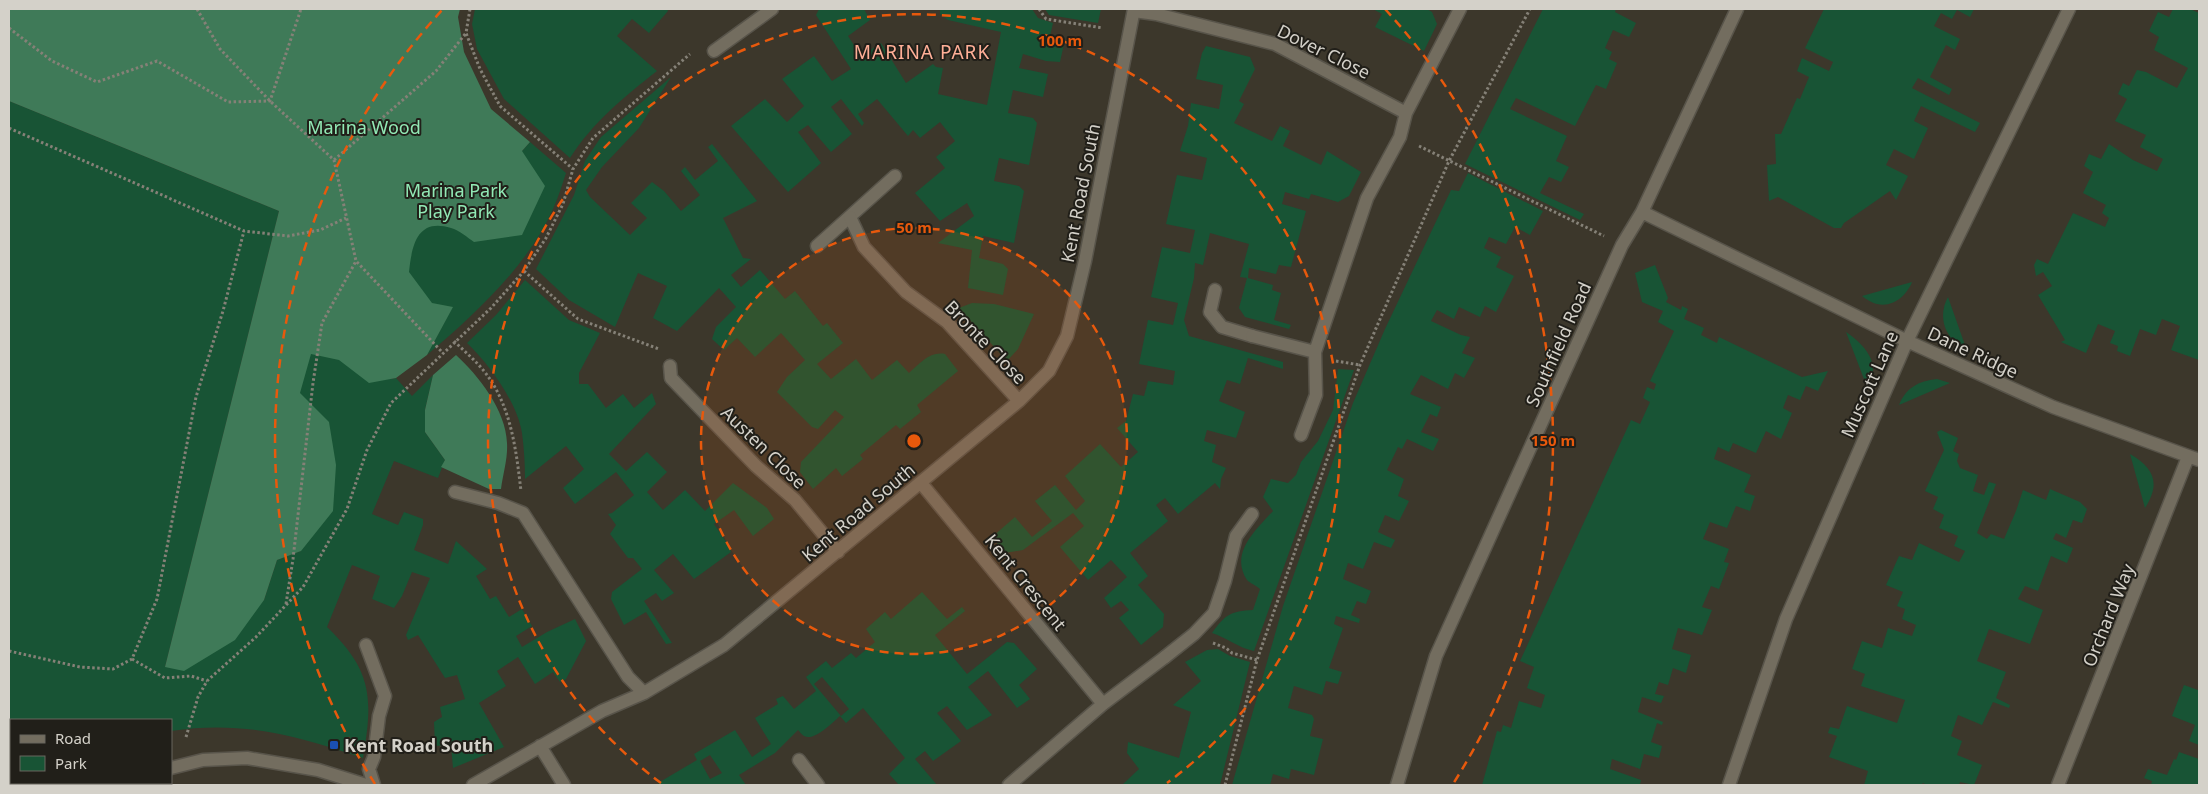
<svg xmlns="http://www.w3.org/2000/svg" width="2208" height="794" font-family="'Noto Sans',sans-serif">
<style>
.green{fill:#185435;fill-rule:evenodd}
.forest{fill:#3f7a58}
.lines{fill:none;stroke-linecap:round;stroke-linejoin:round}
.service-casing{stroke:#58544a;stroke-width:15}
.minor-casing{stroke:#58544a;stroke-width:15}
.path{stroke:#858177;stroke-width:3;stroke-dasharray:2.5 2.5;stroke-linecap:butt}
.service{stroke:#736d5f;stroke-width:12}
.minor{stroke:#736d5f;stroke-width:12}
.ring{fill:none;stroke:#e8590c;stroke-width:2.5;stroke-dasharray:9 6}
.transit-dot{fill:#1a4fb4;stroke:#211f19;stroke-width:2}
.labels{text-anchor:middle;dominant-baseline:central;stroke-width:4;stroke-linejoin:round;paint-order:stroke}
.street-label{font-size:18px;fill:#d4d1c9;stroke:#211f19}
.park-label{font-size:18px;fill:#92e9b5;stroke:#211f19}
.poi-label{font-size:18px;font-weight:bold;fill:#d4d1c9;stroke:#211f19;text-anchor:start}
.neighbourhood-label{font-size:19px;letter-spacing:1px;fill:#ffaf97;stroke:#211f19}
.centre{fill:#e8590c;stroke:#211f19;stroke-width:2.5}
.ring-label{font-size:15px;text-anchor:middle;font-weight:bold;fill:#e8590c;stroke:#211f19;stroke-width:4;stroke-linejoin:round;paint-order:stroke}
</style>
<rect width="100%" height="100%" fill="#3c372b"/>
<path class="green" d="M475 9H667L668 11 649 33 632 19 617 36 657 71C624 97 593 122 570 158L504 99 477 49 472 24Z
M819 9H864L870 20 848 36 861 56 881 43 906 83 933 64 936 67 943 68 938 94 987 105 1001 32 948 20 940 14V9H1032L1038 18 1053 23 1049 40 1064 44 1060 62 1046 61 1023 54 1019 68 1048 74 1043 97 1013 90 1008 113 1033 118 1037 123 1029 165 999 158 994 181 1019 186 1024 191 1014 243 983 236 979 258 1003 264 1008 269 1003 295 968 288 972 250 938 243 974 216 967 203 940 221 915 193 945 168 936 157 955 141 940 122 920 138 913 130 908 136 877 99 858 114 864 123 862 126 841 99 831 107 852 134 831 152 808 125 798 132 821 163 788 192 731 126 765 99 787 122 804 106 782 79 814 56 832 81 851 69 816 15Z
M1045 9H1101L1098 23 1049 15Z
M1373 9H1427L1432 12 1437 24 1424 51 1375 27 1382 14Z
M1543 9H1616L1615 12 1636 23 1629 37 1613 30 1605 48 1612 52 1609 59 1617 63 1606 89 1596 85 1575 126 1516 98 1510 109 1567 136 1556 161 1569 167 1561 182 1549 177 1540 193 1584 214 1580 220 1465 164Z
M1824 9H1974L1970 17 1957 10 1952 19 1941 13 1934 26 1960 39 1955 50 1946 45 1930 77 1952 89 1949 95 1918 78 1912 88 1980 123 1975 132 1921 106 1914 121 1928 128 1914 159 1894 149 1886 165 1908 176 1896 200 1890 191 1844 223 1841 228H1834L1778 197 1769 201 1767 165 1776 164 1775 134H1781L1797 98 1800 99 1809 77 1797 71 1802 58 1829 71 1833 62 1805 48Z
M2173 9H2190L2199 13V360L2171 350 2180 326 2162 319 2156 335 2140 329 2130 356 2117 351 2118 346 2110 343 2115 331 2098 324 2086 353 2061 342 2065 340 2038 295 2052 286 2043 272 2036 276 2034 265 2037 259 2048 264 2073 213 2105 227 2109 218 2102 213 2106 205 2083 193 2093 172 2084 166 2089 154 2101 159 2109 144 2133 160 2157 171 2163 159 2140 147 2146 135 2115 121 2127 99 2118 94 2123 83 2129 86 2137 70 2146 72 2177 88 2188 68 2154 50 2159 37 2149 31 2158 12 2169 17Z
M1206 46 1250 57 1255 69 1239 101 1244 104 1234 123 1272 141 1280 126 1290 131 1283 146 1321 165 1327 151 1361 172 1349 196 1338 202 1311 194 1309 199 1285 192 1282 204 1306 211 1291 267 1279 265 1276 274 1249 268 1248 278 1273 285 1272 290 1281 293 1274 320 1291 325 1289 329 1245 317 1239 308 1247 278 1240 277 1249 244 1210 233 1203 265 1195 263 1194 278 1184 320 1189 336 1283 362V369L1248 358 1240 384 1227 380 1219 401 1245 412 1236 438 1207 430 1204 441 1216 445 1212 462 1226 468 1221 479 1220 489 1215 483 1178 514 1165 498 1156 505 1168 521 1130 553 1148 576 1138 585 1164 614 1163 627 1141 645 1119 618 1129 610 1121 601 1111 608 1104 598 1127 577 1111 560 1088 580 1060 547 1084 526 1073 513 1023 550 1005 553 992 537 1015 517 1032 537 1052 521 1035 501 1055 485 1076 510 1085 501 1065 476 1100 444 1121 467 1138 452 1117 428 1126 421 1133 394 1144 396 1148 381 1173 385 1175 371 1139 364 1148 320 1173 325 1178 303 1151 297 1162 247 1190 253 1195 230 1166 224 1177 175 1202 180 1207 158 1180 151 1188 126 1191 103 1219 109 1223 85 1196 79 1202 53Z
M671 77 639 128 602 167 586 190 590 197 630 235 647 218 631 203 652 182 664 191 681 211 700 195 681 171 685 167 695 180 718 161 708 147 712 144 757 201 723 218 743 258 751 259 731 275 741 287 760 270 785 299 795 291 823 326 827 323 843 343 817 364 831 379 856 359 872 380 897 360 909 373C920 363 930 351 945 354L958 371 917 405 921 412 900 429 896 425 860 455 863 459 842 476 836 468 813 489 800 472 801 462 844 417 835 410 818 429 812 427 777 392 787 377 805 360 781 333 755 357 737 338 724 350 712 339 716 327 736 307 719 288 677 331 653 318 667 286 638 273 615 327 569 300 536 269 574 195 585 161 601 137Z
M9 101 279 211 165 667 264 600 277 560 301 551 271 514 325 270 523 150 530 142 566 173C562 185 558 198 553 209 528 266 473 316 427 355L447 317 391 379 396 378 412 396 433 375 425 410V432L445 460 438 478 394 461 372 514 398 525 404 512 423 519V525L414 550 448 564 456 541 487 569 476 576 490 599 496 596 509 617 522 609 532 626 516 636 522 647 547 632 575 619 586 641 566 679 560 682 553 672 535 684 518 657 497 671 506 686 479 703 504 747 453 768 451 745 435 746 434 722 442 717 440 707 465 699 457 675 445 678 418 635 408 640 406 635 430 578 412 572 402 596 394 608 372 599 380 576 352 565 327 627C373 671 373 699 363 758 296 736 243 720 171 731V720H11V747H9Z
M1468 173 1543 211 1530 235 1515 227 1506 244 1489 237 1484 248 1501 257 1496 267 1514 276 1496 312 1485 306 1480 317 1459 307 1454 319 1437 310 1431 321 1461 335 1470 337 1462 353 1475 358 1464 378 1455 373 1448 389 1421 375 1410 394 1441 407 1437 417 1430 414 1421 432 1439 439 1433 451 1407 439 1402 449 1398 447 1387 470 1404 479 1398 496 1409 501 1399 521 1385 515 1378 532 1395 540 1391 548 1374 542 1363 569 1348 563 1343 579 1371 591 1366 604 1357 601 1351 615 1360 619 1359 623 1336 616 1334 624 1343 628 1329 668 1342 672 1338 684 1326 681 1322 695 1294 686 1288 708 1312 715 1314 719 1310 736 1323 739 1314 775 1291 769 1289 779 1273 774 1270 785H1232L1283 606 1353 403 1385 329 1451 190 1459 191Z
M1655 265 1668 298 1666 302 1681 310 1682 306 1688 309 1684 319 1704 328 1701 335 1717 343 1719 337 1802 377 1828 371 1818 391 1806 386 1800 400 1788 395 1783 408 1792 413 1781 439 1766 431 1756 453 1733 443 1729 452 1718 447 1714 459 1751 475 1744 492 1755 496 1750 511 1736 506 1727 528 1710 522 1703 539 1729 549 1724 562 1729 563 1719 589 1711 586 1702 607 1712 610 1702 635 1678 628 1672 649 1691 655 1686 673 1673 668 1668 685 1659 682 1655 694 1664 696 1661 703 1642 697 1638 712 1663 722 1662 725 1657 723 1651 742 1662 746 1659 758 1644 754 1640 769 1612 759 1610 769 1641 780 1640 785H1482L1497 731 1501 732 1503 725 1511 728 1519 701 1541 708 1545 695 1527 688 1534 667 1520 661 1631 420 1640 424 1650 402 1643 398 1647 387 1654 390 1656 384 1650 381 1674 331 1658 322 1663 311 1642 302 1635 273Z
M525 280 569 320 600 333 579 373V384H588L606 408 623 394 634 408 652 393 656 404 609 454 626 471 647 452 667 472 647 492 663 510 685 490 705 511 733 483 767 508 774 519 753 536 734 510 714 524 729 546 731 552 694 579 673 554 654 570 674 593 662 601 656 593 644 601 672 643 666 644 646 612 624 625 611 599 612 592 642 569 633 558H628L610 534 616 525 608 514 612 513 634 495 616 472 575 504 563 488 584 469 566 446 525 479C525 464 524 448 522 433 517 402 489 364 467 343L496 315Z
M1912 282C1907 295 1893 308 1877 304 1872 303 1866 299 1862 296Z
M1948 297 1966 348C1945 341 1937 316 1948 297Z
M972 303 994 304 1034 314 1018 349 1007 361 959 308Z
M1846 332C1864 344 1883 364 1867 387Z
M1338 369 1354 370 1254 651C1239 648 1227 638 1212 633 1225 615 1230 611 1253 610L1260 589C1257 586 1250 583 1247 580 1229 553 1257 529 1273 511L1263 497 1271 479 1288 483 1296 475 1301 462 1318 441 1333 410Z
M1937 379 1950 383 1899 405C1906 388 1918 381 1937 379Z
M1941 430 1958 438 1953 451 1959 454 1957 461 1960 468 1978 475 1973 491 1984 495 1989 482 1996 484 1977 533 1987 539 1991 534 2004 539 2016 511 2023 490 2046 500 2050 489 2080 502 2087 509 2082 523 2073 520 2066 538 2056 533 2053 539 2073 548 2067 563 2051 556 2038 591 2025 586 2018 599 2043 610 2030 644 1989 629 1977 661 2006 672 1996 698 2010 705 2009 708 1993 702 1982 725 1958 715 1951 736 1962 741 1957 755 1982 765 1974 785 1960 782 1959 785H1927L1923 783 1921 785H1864L1868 771 1829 757 1837 736 1828 733 1830 727 1839 729 1847 706 1897 723 1905 700 1861 686 1865 674 1852 669 1862 641 1882 648 1888 628 1912 636 1916 625 1902 619 1905 609 1897 606 1903 592 1886 585 1899 556 1912 560 1919 543 1959 562 1965 551 1954 546 1958 536 1939 528 1944 515 1933 509 1938 497 1925 491 1944 450 1937 432Z
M2130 454C2154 468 2161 483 2145 508Z
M922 592 947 619 962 607 965 611 935 635 967 674 1007 642 1014 643 1037 669 1019 685 1030 699 1017 708 988 671 968 687 992 715 967 730 947 706 937 713 961 741 933 761 925 751 915 759 937 785H899L889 774 905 758 863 708 846 723 840 716C833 722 814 742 804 736 801 734 800 732 798 730L775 753 739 775 746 785H659L658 783 697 760 694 754 735 730 752 757 771 744 755 718 778 704 776 699 783 696 794 709 816 691 806 677 826 661 832 668 851 653 856 658 875 642 866 629 885 612 891 619ZM822 677 849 709 841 716 814 684ZM710 755 722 773 710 779 700 761Z
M1218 649 1230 656 1250 662 1220 785H1122L1139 769 1127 753 1128 742 1179 758 1191 712 1173 705 1201 681 1185 662 1207 650Z
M2184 685 2198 690 2199 688V745L2189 741 2195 725 2172 716Z
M2179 752 2199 759V785H2151L2152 781 2144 778 2148 769 2167 775 2174 759 2176 760Z"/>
<path class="forest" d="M9 9H460L458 17 464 52 491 109 530 142 522 151 545 186 522 235 474 242C468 238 459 230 451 228 417 218 412 245 409 272L432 303 453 307 427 355 396 378 369 383 339 360 311 354 300 393 329 422 336 465 333 511 301 551 277 560 264 600 235 640 184 671 165 667 279 211 9 101Z
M456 355C478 375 506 410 507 443 508 458 503 474 501 489H489L441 467 445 460 425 432V410L433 375Z"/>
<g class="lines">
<defs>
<path id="service" d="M817 246 895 176
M1215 290 1210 312 1222 327 1252 336
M366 645 385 696 379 716 374 757 369 769 374 785
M1165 657 1194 634 1214 613 1225 581 1236 536 1252 514
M799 760 818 785"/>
<path id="minor" d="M1134 11 1156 14 1275 44 1406 113
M714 51 772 9
M1642 212 1907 341 2053 407 2199 460
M850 217 864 247 906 292 947 322 1019 401
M1252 336 1315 352
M670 366 671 378 756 466 795 500 838 552
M1301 435 1316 395 1315 352 1367 198 1400 137 1406 113 1460 9
M921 483 1103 704
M455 492 498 503 523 513 628 677 644 693
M540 746 564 785
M171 768 203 760 247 758 318 770 366 785
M90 785 105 783
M473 785 602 711 644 693 724 645 1019 401 1049 371 1067 336 1085 261 1134 9
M1009 785 1103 704 1165 657
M1397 785 1436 656 1622 245 1642 212 1737 9
M1729 785 1786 619 1907 341 2069 9
M2058 785 2188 457"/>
</defs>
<use href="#service" class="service-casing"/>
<use href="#minor" class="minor-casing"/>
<path class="path" d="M197 9 220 49 270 101 334 160 356 261 442 352
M470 9 466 33 480 69 500 106 573 169
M1039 9 1046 19 1103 28
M9 28 52 61 97 82 157 61 228 102 270 101 301 9
M9 128 244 231 288 236 320 230 346 218
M1419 146 1604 236
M334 160 436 71 466 33
M524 271 578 319 659 349
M454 341C464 351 475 360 484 371 511 405 516 449 521 491
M1336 361 1360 365
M286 604 293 559 313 383 322 323 356 261
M1213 643 1226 648 1232 653 1257 660
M9 651 80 667 113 669 132 659 157 599 196 397 223 311 244 231
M132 659 165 678 191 676 207 681
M186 737 198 697 207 681 256 637 303 587 347 509 367 450 391 403 491 308 524 271 546 238 563 204 573 169 593 138 690 54
M1225 785 1257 660 1360 365 1449 161 1530 9"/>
<use href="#service" class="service"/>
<use href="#minor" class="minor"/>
</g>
<circle cx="914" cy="441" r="213" fill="#e8590c" fill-opacity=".12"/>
<g class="ring">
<circle cx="914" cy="441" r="213"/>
<path d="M661 783A426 426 0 1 1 1167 783"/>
<path d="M375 784A639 639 0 0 1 443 9M1385 9A639 639 0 0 1 1453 784"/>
</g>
<rect class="transit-dot" x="329" y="740" width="10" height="10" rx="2.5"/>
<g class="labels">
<g class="street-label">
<text transform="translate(1324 51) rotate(26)">Dover Close</text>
<text transform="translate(1080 193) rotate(-79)">Kent Road South</text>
<text transform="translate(986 342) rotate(46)">Bronte Close</text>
<text transform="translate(1558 344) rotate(-66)">Southfield Road</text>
<text transform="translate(1973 352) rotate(25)">Dane Ridge</text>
<text transform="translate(1869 384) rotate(-66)">Muscott Lane</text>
<text transform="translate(764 447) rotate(44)">Austen Close</text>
<text transform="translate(858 512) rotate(-40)">Kent Road South</text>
<text transform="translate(1026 582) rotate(51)">Kent Crescent</text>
<text transform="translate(2108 615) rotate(-68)">Orchard Way</text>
</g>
<g class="park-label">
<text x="364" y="127">Marina Wood</text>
<text x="456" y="190">Marina Park<tspan x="456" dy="21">Play Park</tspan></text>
</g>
<g class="poi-label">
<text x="344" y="745">Kent Road South</text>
</g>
<g class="neighbourhood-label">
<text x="922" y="52">MARINA PARK</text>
</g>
</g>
<circle cx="914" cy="441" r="8" class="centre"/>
<g class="ring-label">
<text x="1060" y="46">100 m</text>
<text x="914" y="233">50 m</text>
<text x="1553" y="446">150 m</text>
</g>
<rect width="2208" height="794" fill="none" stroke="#d4d1c9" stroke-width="20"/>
<rect x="10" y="719" width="162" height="65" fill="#211f19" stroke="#69665f"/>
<rect x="20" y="735" width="25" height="8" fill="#736d5f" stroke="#69665f"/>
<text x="55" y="744" font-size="15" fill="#d4d1c9">Road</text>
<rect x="20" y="756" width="25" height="15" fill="#185435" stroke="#69665f"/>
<text x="55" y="769" font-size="15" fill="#d4d1c9">Park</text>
</svg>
